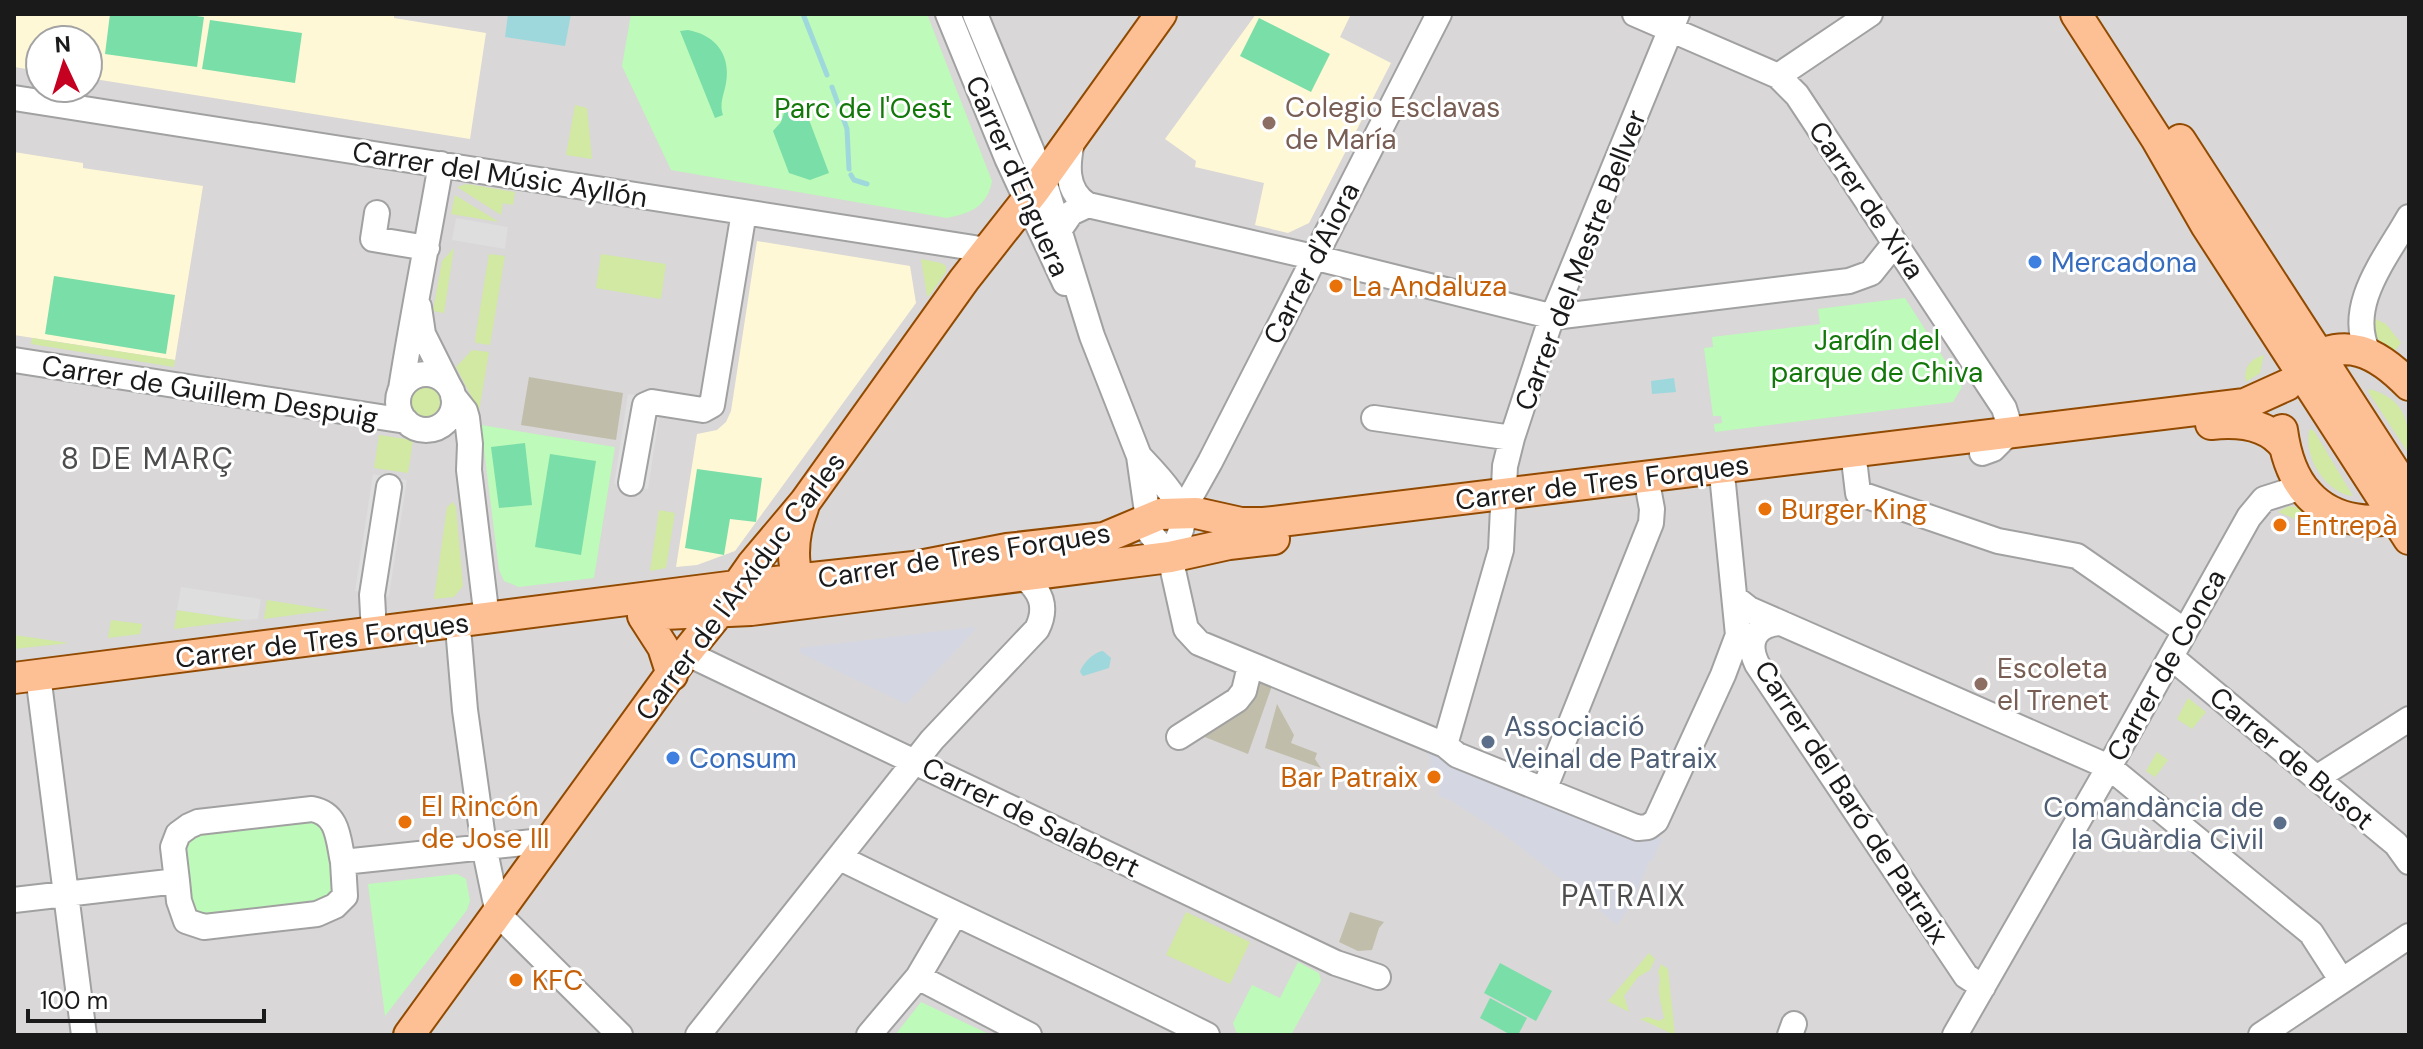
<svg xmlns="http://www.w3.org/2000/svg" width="2423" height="1049" font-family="'DM Sans',sans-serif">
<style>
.residential{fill:#d9d7d7;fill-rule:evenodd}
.education{fill:#fff8d6}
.construction{fill:#c1bdab}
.grass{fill:#d1e9a3}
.park{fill:#befab9}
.pitch{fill:#7adea8}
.parking{fill:#dedede}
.plaza{fill:#d4d6e2}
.water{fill:#9ed8dc}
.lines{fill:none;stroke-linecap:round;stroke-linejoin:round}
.stream{stroke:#9ed8dc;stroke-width:5}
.minor-casing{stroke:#a1a1a1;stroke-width:28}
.major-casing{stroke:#914a00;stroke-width:34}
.minor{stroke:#fff;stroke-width:24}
.major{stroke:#fdbf94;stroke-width:30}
.education-dot{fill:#8d6e63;stroke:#fff;stroke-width:3}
.shop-dot{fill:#3f7fe0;stroke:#fff;stroke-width:3}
.food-dot{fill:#e8710a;stroke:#fff;stroke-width:3}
.service-dot{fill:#5c6f8a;stroke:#fff;stroke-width:3}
.labels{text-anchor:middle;stroke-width:6;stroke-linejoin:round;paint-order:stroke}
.education-label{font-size:28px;fill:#785e54;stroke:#fff;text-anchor:start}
.park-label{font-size:28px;fill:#127809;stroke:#fff}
.street-label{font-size:28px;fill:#1a1a1a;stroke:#fff}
.shop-label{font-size:28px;fill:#366cbe;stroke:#fff;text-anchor:start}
.food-label{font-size:28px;fill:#c56008;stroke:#fff;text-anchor:start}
.service-label{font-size:28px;fill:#4e5e75;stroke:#fff;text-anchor:start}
.neighbourhood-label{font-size:30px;letter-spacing:2px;fill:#4d4d4d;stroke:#fff}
</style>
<rect width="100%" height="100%" fill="#ede6df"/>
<path class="residential" d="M 14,14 L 2409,14 L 2409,1035 L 14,1035 ZM 40,40 L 88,40 L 88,88 L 40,88 Z"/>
<path class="education" d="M 14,14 L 394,14 L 394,18 L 486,33 L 470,139 L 88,78 L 88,40 L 40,40 L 40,71 L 14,67 Z
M 1256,14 L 1351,14 L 1340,37 L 1391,63 L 1309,223 L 1288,233 L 1255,225 L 1264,183 L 1195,167 L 1196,161 L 1165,139 Z
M 14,152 L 83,163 L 83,168 L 203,186 L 175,360 L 14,335 Z
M 757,241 L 910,266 L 916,303 L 735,551 L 697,565 L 676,567 L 697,434 L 717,430 L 726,422 L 731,411 Z"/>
<path class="construction" d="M 529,377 L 623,393 L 616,440 L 521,425 Z
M 1258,675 L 1274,680 L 1248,754 L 1197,734 L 1232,711 L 1246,710 Z
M 1277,704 L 1294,735 L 1291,743 L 1317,753 L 1315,759 L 1321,768 L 1265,748 Z
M 1350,912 L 1384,922 L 1379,928 L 1372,950 L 1358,951 L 1339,942 Z"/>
<path class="grass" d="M 575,105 L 587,108 L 592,159 L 566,155 Z
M 467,184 L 515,192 L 513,205 L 503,203 L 501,215 L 457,187 Z
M 455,195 L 499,222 L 451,214 Z
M 454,248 L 444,313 L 433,311 L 442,261 Z
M 489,254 L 505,256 L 490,345 L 476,343 L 475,340 Z
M 601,254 L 666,264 L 661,299 L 596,288 Z
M 921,259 L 941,263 L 946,266 L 946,272 L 929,296 L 927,296 Z
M 2373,318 L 2386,324 L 2401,343 L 2391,356 C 2377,345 2374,336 2373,318 Z
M 32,338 L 175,360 L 174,367 L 31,344 Z
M 472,350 L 489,352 L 479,411 L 456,367 Z
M 2264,355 L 2260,373 L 2246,382 C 2243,368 2250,359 2264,355 Z
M410 401a18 18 0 1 1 36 0a18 18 0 1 1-36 0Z
M 2369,389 C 2406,399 2409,422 2409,454 L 2369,393 Z
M 2310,429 L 2314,431 L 2353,496 C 2325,493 2302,454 2310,429 Z
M 379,435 L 413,440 L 408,473 L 374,468 Z
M 453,502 L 456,507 L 463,586 L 454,597 L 434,599 L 447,507 Z
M 2289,506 L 2305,509 L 2300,521 L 2278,512 Z
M 659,510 L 675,513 L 666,568 L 650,571 Z
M 267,600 L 330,610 L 264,619 Z
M 177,610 L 245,620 L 174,629 Z
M 111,620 L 142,624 L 140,634 L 108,638 Z
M 14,635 L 69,643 L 14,649 Z
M 2188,698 L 2206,712 L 2192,729 L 2177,719 Z
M 2157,752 L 2168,760 L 2155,777 L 2146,771 Z
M 1186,912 L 1250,942 L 1230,984 L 1166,955 Z
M 1649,953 L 1655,959 L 1650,970 L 1638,977 L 1624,996 L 1629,1012 L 1608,1001 Z
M 1661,964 L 1668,969 L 1675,1035 L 1640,1019 L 1648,1017 L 1659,1021 L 1664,1018 C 1663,1012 1659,997 1659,992 C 1658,983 1662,981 1658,972 Z"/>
<path class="park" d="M 631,14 L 927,14 L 992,181 C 987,207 971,213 947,218 L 671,170 L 622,66 Z
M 1905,298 L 1962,387 L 1953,402 L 1715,432 L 1714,424 L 1722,423 L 1721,416 L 1713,416 L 1704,348 L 1713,347 L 1712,337 L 1820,324 L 1818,309 Z
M 481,425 L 615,447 L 594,578 L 519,587 L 504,581 L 499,570 Z
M 309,817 L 318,821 L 327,836 L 334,882 L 331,894 L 322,903 L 205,918 L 192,913 L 183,841 L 190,833 Z
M 457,874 L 466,879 L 470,901 L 467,910 L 385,1016 L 368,884 Z
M 1298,962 L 1319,973 L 1321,981 L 1291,1035 L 1242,1035 L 1236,1032 L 1233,1023 L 1252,985 L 1280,998 Z
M 921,1002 L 991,1035 L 895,1035 Z"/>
<path class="pitch" d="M 110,14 L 181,14 L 204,17 L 197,67 L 105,54 Z
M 1259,18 L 1330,54 L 1311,92 L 1240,56 Z
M 210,20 L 302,33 L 295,83 L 202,69 Z
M 688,30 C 715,35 731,54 726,83 C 724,95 719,103 723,115 L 715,118 L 680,31 Z
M 802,101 L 829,173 L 810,180 L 789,173 L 773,131 L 781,122 L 786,107 Z
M 54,276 L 175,295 L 166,354 L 45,334 Z
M 525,443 L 532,505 L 499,508 L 491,447 Z
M 550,454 L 596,461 L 581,555 L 535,547 Z
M 697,469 L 762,478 L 756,522 L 730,519 L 724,555 L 685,548 Z
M 1500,963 L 1552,991 L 1536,1021 L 1484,993 Z
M 1490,998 L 1527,1018 L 1518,1035 L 1511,1035 L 1480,1018 Z"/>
<path class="parking" d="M 456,218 L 508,227 L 505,249 L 452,240 Z
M 628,394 L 662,399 L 648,489 L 614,484 Z
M 373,474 L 407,480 L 389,596 L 355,591 Z
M 181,587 L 261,599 L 258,619 L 245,620 L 177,610 Z"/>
<path class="plaza" d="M 974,627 L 975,630 L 906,704 L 800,653 L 800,648 Z
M 1424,746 L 1533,785 L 1662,839 L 1652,861 L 1649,861 L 1634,900 L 1617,925 L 1572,887 L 1503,834 L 1450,800 L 1438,796 L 1443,771 L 1429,767 L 1431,760 Z"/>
<path class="water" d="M 508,14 L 571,14 L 565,46 L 505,37 Z
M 1674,378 L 1676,392 L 1652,394 L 1651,381 Z
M 1103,651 L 1111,658 L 1109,668 L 1083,676 L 1080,672 C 1083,663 1094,652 1103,651 Z"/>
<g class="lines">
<path class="stream" d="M 803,14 L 827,75
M 832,87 L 847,129 L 849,169
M 851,175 L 854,180 L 867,184"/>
<defs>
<path id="minor" d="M 948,14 L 1007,158 L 1065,283
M 975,14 L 1043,178 L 1092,336 L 1139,456 L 1150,533 L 1170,557 L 1186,629 L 1199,643 L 1445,745 L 1457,755 L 1638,828 L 1648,827 L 1656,821 L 1723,675 L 1738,635 L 1723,484
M 1635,14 L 1778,76 L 1797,95 L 2004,408 L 2008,421 L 2006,436 L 1993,449 L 1982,453
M 1778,76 L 1870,14
M 14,98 L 987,250
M 1073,138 C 1067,162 1064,191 1088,205
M 377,213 L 373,239 L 427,248
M 1060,229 L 1071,213 L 1088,205 L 1313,257 L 1554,317 L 1849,281 L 1871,273 L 1895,243
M 419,307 L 423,334 L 449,386
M 2369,354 C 2344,307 2386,258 2409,217
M 14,360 L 406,421
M398 402a28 28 0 1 1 56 0a28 28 0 1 1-56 0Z
M 401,389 C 413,313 428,239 441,164
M 453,396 L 465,411 L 467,418 L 470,444 L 469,470 L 487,619
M 1374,418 L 1512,438
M 1139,456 C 1153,471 1187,504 1182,526 C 1180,536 1174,547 1170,557
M 1855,468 L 1858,493 L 1998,541 L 2077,556 L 2185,631
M 631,483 L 645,405 L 652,402 L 703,410 L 712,405 L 744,212
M 1182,512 L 1210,462 L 1439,14
M 1735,598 L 1749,609 L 2109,767 L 2311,933 L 2342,981
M 1781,623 C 1756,624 1746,641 1757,664 L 1966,976 L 1983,987
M 374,633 L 372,595 L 389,487
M 459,639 L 465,710 L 484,846 L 498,914 L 620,1035
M 686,653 L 1336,963 L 1378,977
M 2171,657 L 2396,844 L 2409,862
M 38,675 L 84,1035
M 1179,737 L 1237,700 L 1244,691 L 1250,666
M 1445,745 L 1501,550 L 1505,466 L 1512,438 L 1548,328 L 1677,14
M 2318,777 L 2409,719
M 1544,790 L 1651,523 L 1652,509 L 1649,493
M 840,858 C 962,918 1086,974 1207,1035
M 177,881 L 179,901 L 186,921 L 204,927 L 317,914 L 335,906 L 345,896 L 343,862
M 14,900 L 177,881 L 173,847 L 178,834 L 189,826 L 198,822 L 312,809 C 339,814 338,839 343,862 L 552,840
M 918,977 L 955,914
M 698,1035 L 932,740 L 1037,629 C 1048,607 1041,590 1022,576
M 869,1035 L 918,977 L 1029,1035
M 1790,1035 L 1794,1024
M 1955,1035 L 2109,767 L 2249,517 L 2264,499 L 2302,487
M 2261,1035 L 2409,936"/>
<path id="major" d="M 2076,14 L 2156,138 L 2206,225 L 2409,539
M 2180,140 L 2409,494
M 2303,364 C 2345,335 2377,352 2409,385
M 2211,424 C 2238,421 2268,423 2285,447
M 2282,430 C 2285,452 2292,477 2308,494 C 2332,521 2378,529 2408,511
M 803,508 C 793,533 787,574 809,595
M 664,614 L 751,610 L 854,597 L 1170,557 L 1229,544 L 1274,539
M 643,616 L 663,647 L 672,675
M 14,678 L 736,586 L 914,567 L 1007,549 L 1104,538 L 1161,514 L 1196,513 L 1241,523 L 1264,523 L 2245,404 L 2287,385
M 409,1035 L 686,653 L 719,612 L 752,565 L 805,502 L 964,280 L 1034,191 L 1161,14"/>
</defs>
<use href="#minor" class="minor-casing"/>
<use href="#major" class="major-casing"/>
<use href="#minor" class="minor"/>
<use href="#major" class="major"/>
</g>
<g class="education-dot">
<circle cx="1269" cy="123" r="8"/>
<circle cx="1981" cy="684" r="8"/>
</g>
<g class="shop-dot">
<circle cx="2035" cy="262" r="8"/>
<circle cx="673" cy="758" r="8"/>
</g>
<g class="food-dot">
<circle cx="1336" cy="286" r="8"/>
<circle cx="1765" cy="509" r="8"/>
<circle cx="2280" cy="525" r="8"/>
<circle cx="1434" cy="777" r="8"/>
<circle cx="405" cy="822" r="8"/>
<circle cx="516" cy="980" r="8"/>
</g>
<g class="service-dot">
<circle cx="1488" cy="742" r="8"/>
<circle cx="2280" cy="823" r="8"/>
</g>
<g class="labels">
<g class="education-label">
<text x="1285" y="117">Colegio Esclavas<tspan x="1285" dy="32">de María</tspan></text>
<text x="1997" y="678">Escoleta<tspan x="1997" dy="32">el Trenet</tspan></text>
</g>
<g class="park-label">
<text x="863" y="118">Parc de l'Oest</text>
<text x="1877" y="350">Jardín del<tspan x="1877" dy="32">parque de Chiva</tspan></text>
</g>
<g class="street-label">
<text transform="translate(500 174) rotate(9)" y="10">Carrer del Músic Ayllón</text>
<text transform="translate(1018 176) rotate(66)" y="10">Carrer d'Enguera</text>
<text transform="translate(1867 200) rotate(56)" y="10">Carrer de Xiva</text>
<text transform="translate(1580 260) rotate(-69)" y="10">Carrer del Mestre Bellver</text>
<text transform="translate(1311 263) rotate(-63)" y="10">Carrer d'Aiora</text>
<text transform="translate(210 391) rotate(9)" y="10">Carrer de Guillem Despuig</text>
<text transform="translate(1602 482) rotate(-7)" y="10">Carrer de Tres Forques</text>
<text transform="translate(964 555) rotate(-9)" y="10">Carrer de Tres Forques</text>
<text transform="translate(740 586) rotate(-53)" y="10">Carrer de l'Arxiduc Carles</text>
<text transform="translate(322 640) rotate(-7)" y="10">Carrer de Tres Forques</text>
<text transform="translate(2166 665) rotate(-61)" y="10">Carrer de Conca</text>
<text transform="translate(2292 758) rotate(40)" y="10">Carrer de Busot</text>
<text transform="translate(1852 802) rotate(57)" y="10">Carrer del Baró de Patraix</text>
<text transform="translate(1031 817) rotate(26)" y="10">Carrer de Salabert</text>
</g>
<g class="shop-label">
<text x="2051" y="272">Mercadona</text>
<text x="689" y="768">Consum</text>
</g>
<g class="food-label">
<text x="1352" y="296">La Andaluza</text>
<text x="1781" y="519">Burger King</text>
<text x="2296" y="535">Entrepà</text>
<text x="1418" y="787" text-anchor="end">Bar Patraix</text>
<text x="421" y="816">El Rincón<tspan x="421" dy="32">de Jose III</tspan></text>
<text x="532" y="990">KFC</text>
</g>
<g class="service-label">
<text x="1504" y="736">Associació<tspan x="1504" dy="32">Veinal de Patraix</tspan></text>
<text x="2264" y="817" text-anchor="end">Comandància de<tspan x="2264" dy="32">la Guàrdia Civil</tspan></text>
</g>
<g class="neighbourhood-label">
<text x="148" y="469">8 DE MARÇ</text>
<text x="1624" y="906">PATRAIX</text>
</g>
</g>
<rect width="2423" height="1049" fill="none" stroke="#1a1a1a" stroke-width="32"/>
<g transform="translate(64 64) rotate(356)"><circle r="38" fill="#ffffff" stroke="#a3a3a3" stroke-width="2"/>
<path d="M0-6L14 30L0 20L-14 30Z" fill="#c50020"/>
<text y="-12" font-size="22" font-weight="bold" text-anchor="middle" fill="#1a1a1a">N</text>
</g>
<path d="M28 1009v12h236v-12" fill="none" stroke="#1a1a1a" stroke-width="4"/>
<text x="40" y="1009" font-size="24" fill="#1a1a1a" stroke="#ffffff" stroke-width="6" paint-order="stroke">100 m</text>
</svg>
